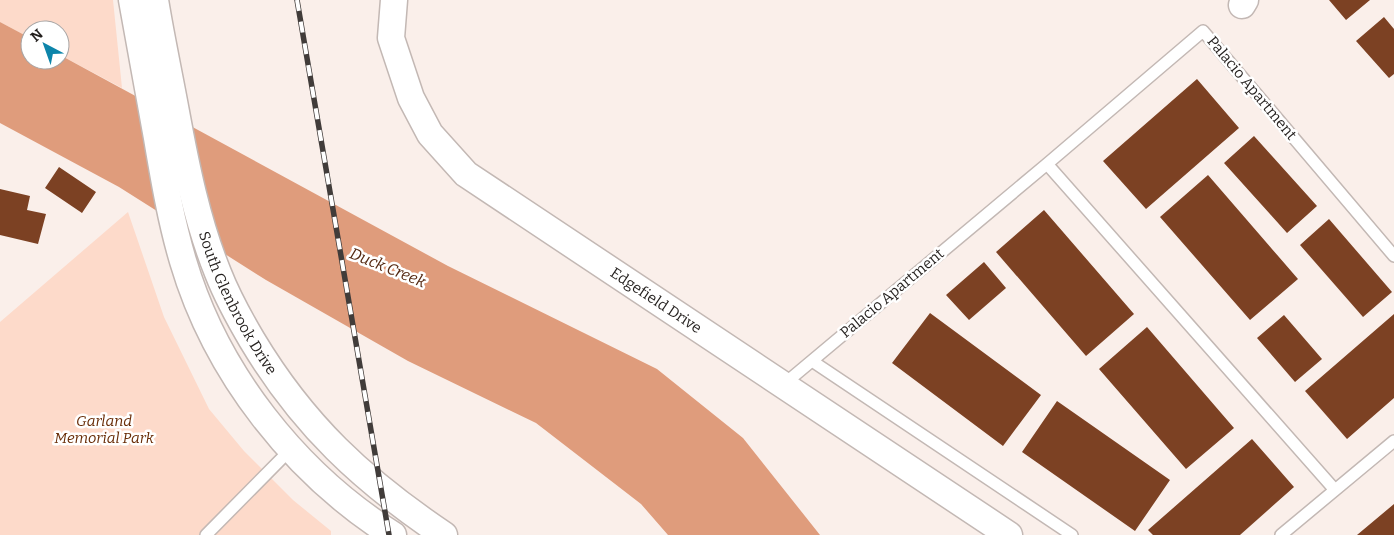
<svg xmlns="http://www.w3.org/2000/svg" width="1394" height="535" font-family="Bitter,serif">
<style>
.green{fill:#fddaca}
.water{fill:#df9c7c}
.building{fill:#7c4123}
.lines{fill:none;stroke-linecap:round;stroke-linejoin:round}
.service-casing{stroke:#c3b8b4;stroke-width:14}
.tertiary-casing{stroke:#c3b8b4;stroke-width:29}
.service{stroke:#fff;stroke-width:11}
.tertiary{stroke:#fff;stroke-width:26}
.rail-casing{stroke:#413c3a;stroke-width:5.5}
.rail{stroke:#fff;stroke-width:4;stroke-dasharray:11;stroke-linecap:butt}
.labels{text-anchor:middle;stroke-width:5;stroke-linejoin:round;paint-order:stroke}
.street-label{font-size:15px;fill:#231f1d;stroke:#fff}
.park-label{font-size:15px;font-style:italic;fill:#692d07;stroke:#fff}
.water-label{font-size:16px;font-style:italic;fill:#542811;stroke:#fff}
</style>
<rect width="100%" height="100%" fill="#faefea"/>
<path class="green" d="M 0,0 L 113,0 L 122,88 L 60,55 L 60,30 L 30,30 L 30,38 L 0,22 Z
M 128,212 L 164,317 L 209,409 L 244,451 L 293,500 L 331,531 L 331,535 L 0,535 L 0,322 Z"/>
<path class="water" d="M 0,22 L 30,38 L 30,60 L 60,60 L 60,55 L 448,266 L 657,369 L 743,438 L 820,535 L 668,535 L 641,504 L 536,423 L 408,361 L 266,280 L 119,187 L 0,123 Z"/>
<path class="building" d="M 1329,0 L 1370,0 L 1346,20 Z
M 1384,17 L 1394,29 L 1394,74 L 1389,78 L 1356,41 Z
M 1197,79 L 1239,128 L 1146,209 L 1103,161 Z
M 1254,136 L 1317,206 L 1287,233 L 1224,163 Z
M 59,167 L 96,192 L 82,213 L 45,188 Z
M 1208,175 L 1298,279 L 1250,320 L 1160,217 Z
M 0,189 L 30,196 L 27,210 L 46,214 L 38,244 L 0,235 Z
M 1044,210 L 1134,314 L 1086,356 L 996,252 Z
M 1329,219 L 1392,292 L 1363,317 L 1300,245 Z
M 984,262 L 1006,288 L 969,320 L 946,295 Z
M 930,313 L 1041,395 L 1003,446 L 892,363 Z
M 1394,314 L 1394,398 L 1347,439 L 1305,391 Z
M 1284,315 L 1322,359 L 1295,382 L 1257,338 Z
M 1147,327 L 1234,428 L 1186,469 L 1099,369 Z
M 1057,401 L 1170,480 L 1135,531 L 1022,452 Z
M 1252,439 L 1294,487 L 1240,535 L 1153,535 L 1148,530 Z
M 1394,504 L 1394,535 L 1357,535 Z"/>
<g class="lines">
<defs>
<path id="service" d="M 1047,164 L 1335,490
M 812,361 L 1072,535
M 783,385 L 1047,164 L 1203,31 L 1394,256
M 206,535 L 291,449
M 1281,535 L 1394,441"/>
<g id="tertiary">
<path d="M 132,0 C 140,46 149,92 157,138 C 164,179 171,221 183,261 C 216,373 295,473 393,535"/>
<path id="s1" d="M 155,0 C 161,37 169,74 176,112 C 186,166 197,221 218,273 C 227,296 239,318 252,340 C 303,425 362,480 444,535"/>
<path id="s2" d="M 394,0 L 391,38 L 411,98 L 430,134 L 466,174 L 1009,535"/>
<path d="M 1242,5 L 1245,0"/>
</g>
</defs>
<use href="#service" class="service-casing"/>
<use href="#tertiary" class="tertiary-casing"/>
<use href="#service" class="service"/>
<use href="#tertiary" class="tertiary"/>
<defs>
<path id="rail" d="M 297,0 L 389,535"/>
</defs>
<use href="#rail" class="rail-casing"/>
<use href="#rail" class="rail"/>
</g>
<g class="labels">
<g class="street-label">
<text transform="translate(1252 88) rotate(50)" y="5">Palacio Apartment</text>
<text transform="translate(892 293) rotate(-40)" y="5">Palacio Apartment</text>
<text dy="5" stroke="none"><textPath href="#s2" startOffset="424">Edgefield Drive</textPath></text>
<text dy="5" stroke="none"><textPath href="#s1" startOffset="316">South Glenbrook Drive</textPath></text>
</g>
<g class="park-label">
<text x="104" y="426">Garland<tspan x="104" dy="17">Memorial Park</tspan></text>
</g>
<g class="water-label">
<text transform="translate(388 267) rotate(22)" y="6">Duck Creek</text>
</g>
</g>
<g transform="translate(45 45) rotate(319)"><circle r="24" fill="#ffffff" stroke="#a7a5a5"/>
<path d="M0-4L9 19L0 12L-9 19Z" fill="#0d85aa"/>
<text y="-8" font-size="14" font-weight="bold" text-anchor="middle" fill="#231f1d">N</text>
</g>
</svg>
